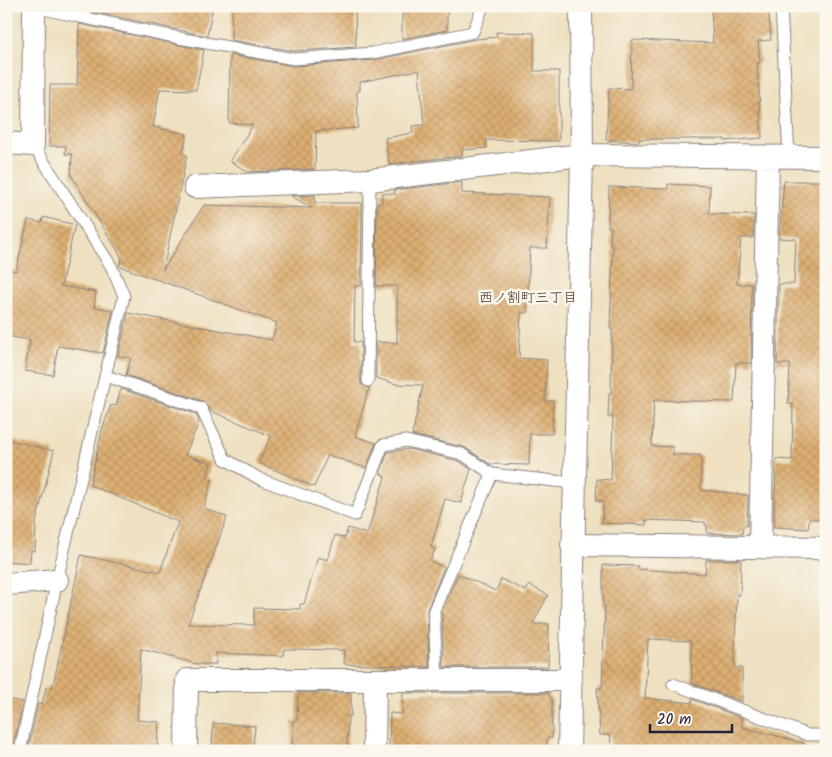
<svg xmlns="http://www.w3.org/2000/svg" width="832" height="757" font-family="Kalam,'Klee One',sans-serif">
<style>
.building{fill:url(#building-cross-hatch)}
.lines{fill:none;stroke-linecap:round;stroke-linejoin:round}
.service-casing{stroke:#88817e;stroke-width:13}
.minor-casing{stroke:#88817e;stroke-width:24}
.service{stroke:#fff;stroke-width:11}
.minor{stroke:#fff;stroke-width:22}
.labels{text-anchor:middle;stroke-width:5;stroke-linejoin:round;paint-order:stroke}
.neighbourhood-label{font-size:14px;font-weight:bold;fill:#63534e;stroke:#fbf7ec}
</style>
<defs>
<pattern id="building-cross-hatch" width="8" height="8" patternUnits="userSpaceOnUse" patternTransform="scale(1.25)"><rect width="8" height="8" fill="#ddaf72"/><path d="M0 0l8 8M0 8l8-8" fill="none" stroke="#bd9664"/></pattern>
</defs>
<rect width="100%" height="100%" fill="#fbf7ec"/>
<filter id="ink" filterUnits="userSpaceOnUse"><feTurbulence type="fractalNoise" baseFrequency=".02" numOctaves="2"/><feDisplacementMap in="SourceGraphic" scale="10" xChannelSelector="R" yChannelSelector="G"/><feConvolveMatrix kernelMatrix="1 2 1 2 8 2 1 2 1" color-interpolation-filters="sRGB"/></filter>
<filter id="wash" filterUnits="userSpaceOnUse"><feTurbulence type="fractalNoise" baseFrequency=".0096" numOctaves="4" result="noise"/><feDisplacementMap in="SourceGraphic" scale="20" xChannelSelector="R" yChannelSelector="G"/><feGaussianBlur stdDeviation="1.12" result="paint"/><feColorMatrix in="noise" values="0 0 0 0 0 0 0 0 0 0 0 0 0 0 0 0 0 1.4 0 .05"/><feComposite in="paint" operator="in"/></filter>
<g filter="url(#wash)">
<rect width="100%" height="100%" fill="#eee0c0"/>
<g id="blocks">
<path class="building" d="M 80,6 L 213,6 L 207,36 L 79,9 Z
M 232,6 L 355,6 L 356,47 L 294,51 L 231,40 Z
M 402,6 L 447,6 L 447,30 L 402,39 Z
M 711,6 L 768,6 L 771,40 L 758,41 L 760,63 L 757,63 L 762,138 L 725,141 L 725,139 L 639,139 L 639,142 L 606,140 L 609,88 L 631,89 L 632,40 L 713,43 Z
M 79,24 L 204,50 L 196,90 L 160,89 L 153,127 L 187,134 L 183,154 L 187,155 L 163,270 L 204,205 L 312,208 L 291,196 L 315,195 L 315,203 L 362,203 L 361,286 L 355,286 L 354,342 L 361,342 L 361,384 L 369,388 L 355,436 L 376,443 L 366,468 L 328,455 L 314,487 L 259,463 L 271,436 L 211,411 L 203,401 L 126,375 L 131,358 L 118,356 L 128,313 L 272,340 L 277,323 L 119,266 L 122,258 L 71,175 L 72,154 L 65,154 L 66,146 L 49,146 L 50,85 L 77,85 Z
M 496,32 L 534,33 L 534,71 L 559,71 L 559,141 L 486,140 L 487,148 L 462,150 L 462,156 L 389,164 L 385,138 L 413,133 L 412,126 L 424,125 L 419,70 L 360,82 L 360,91 L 357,91 L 358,128 L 316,131 L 315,169 L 248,172 L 230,161 L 253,125 L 229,123 L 230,55 L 294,66 L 374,60 L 476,39 L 497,37 Z
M 784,181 L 822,181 L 822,218 L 826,218 L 826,519 L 809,519 L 808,529 L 774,527 L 776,459 L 792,460 L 793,404 L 788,404 L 790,364 L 777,364 L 779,284 L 794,284 L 796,239 L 779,238 Z
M 462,182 L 462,193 L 550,197 L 547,248 L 530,248 L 527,313 L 521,313 L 519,358 L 547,360 L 545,401 L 553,401 L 552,434 L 530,434 L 529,465 L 490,464 L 464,447 L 412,435 L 423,385 L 396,384 L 376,378 L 376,342 L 397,343 L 397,286 L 376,286 L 377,203 L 382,203 L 382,193 L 395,194 L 394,190 Z
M 668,184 L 710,186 L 709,214 L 754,215 L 753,238 L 741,238 L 737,284 L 752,284 L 751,363 L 736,363 L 734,402 L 654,400 L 652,446 L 673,447 L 673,455 L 701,455 L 701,490 L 748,495 L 747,526 L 743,525 L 742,534 L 707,533 L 707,525 L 705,525 L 705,522 L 646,520 L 646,525 L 602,523 L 603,501 L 596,501 L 597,479 L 611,480 L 613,417 L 608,417 L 609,393 L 611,393 L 612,329 L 610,329 L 613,246 L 610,246 L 611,227 L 608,227 L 609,187 L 668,189 Z
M 43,217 L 75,225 L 61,286 L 96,292 L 94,307 L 113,310 L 103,353 L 58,346 L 53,375 L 25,371 L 30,340 L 6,336 L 6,269 L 16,271 L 28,220 L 42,223 Z
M 121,389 L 196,414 L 199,422 L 185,455 L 211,463 L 207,478 L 212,480 L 204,508 L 227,517 L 188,624 L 254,625 L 254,608 L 300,609 L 300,604 L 304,604 L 318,557 L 328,560 L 335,535 L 345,538 L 348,528 L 367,534 L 385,477 L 380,473 L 388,452 L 409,449 L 459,461 L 471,469 L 461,503 L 445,499 L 431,547 L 435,549 L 430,561 L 444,567 L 427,610 L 429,667 L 344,664 L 344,650 L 284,649 L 283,656 L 216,653 L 216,664 L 197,664 L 141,649 L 137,720 L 159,722 L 157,751 L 28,751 L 38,704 L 42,705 L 46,687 L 51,688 L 54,681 L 81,555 L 160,572 L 178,522 L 90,485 L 102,430 L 111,405 L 116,406 Z
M 6,439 L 54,451 L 36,522 L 35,551 L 31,550 L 30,563 L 6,561 Z
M 706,560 L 741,560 L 740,595 L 737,594 L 735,645 L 735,668 L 742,668 L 742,702 L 692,683 L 691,641 L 648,639 L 645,698 L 692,703 L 692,699 L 742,718 L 742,727 L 804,743 L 803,751 L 610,751 L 611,735 L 600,735 L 597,688 L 602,688 L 605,606 L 603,606 L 603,565 L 638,566 L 638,569 L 705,574 Z
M 458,574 L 496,591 L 501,579 L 526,591 L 529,585 L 548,595 L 533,624 L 549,624 L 548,667 L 444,667 L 442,611 Z
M 298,693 L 351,693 L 351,716 L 348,716 L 347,751 L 295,751 L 296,745 L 292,745 L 293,721 L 297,721 Z
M 403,693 L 548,693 L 552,701 L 552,738 L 547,738 L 546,751 L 389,749 L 390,713 L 402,714 Z
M 6,699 L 23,702 L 13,746 L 6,745 Z
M 213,723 L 255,726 L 253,748 L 242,747 L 241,751 L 212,751 Z"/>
</g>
</g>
<g filter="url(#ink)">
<use href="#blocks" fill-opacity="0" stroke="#88817e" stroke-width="1"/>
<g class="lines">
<defs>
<path id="service" d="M 781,6 L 789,157
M 34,7 L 184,39 L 294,59 L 373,53 L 473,32 L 483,6
M 106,376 L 201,408 L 225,459 L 260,479 L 355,515 L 383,445 L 406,441 L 462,454 L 492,474 L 573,483
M 368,381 L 370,180
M 437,680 L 434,610 L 492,474
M 673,684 L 808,735 L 826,735
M 20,751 L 57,580 L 124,296 L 111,266 L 33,145"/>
<path id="minor" d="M 6,143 L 33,145 L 34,6
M 195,187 L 370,180 L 582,155 L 826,157
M 572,545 L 826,548
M 760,547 L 768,157
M 6,584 L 57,580
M 186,751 L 187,680 L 569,680
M 374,751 L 375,680
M 569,751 L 582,155 L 581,6"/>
</defs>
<use href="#service" class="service-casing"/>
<use href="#minor" class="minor-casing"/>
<use href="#service" class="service"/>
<use href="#minor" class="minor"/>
</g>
</g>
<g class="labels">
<g class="neighbourhood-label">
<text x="528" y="302">西ノ割町三丁目</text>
</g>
</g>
<rect width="832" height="757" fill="none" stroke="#fbf7ec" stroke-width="25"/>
<path d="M650 724v8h82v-8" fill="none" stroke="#22223b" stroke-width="2.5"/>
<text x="657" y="724" font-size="15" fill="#22223b" stroke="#fbf7ec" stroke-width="4" paint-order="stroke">20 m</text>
</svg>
